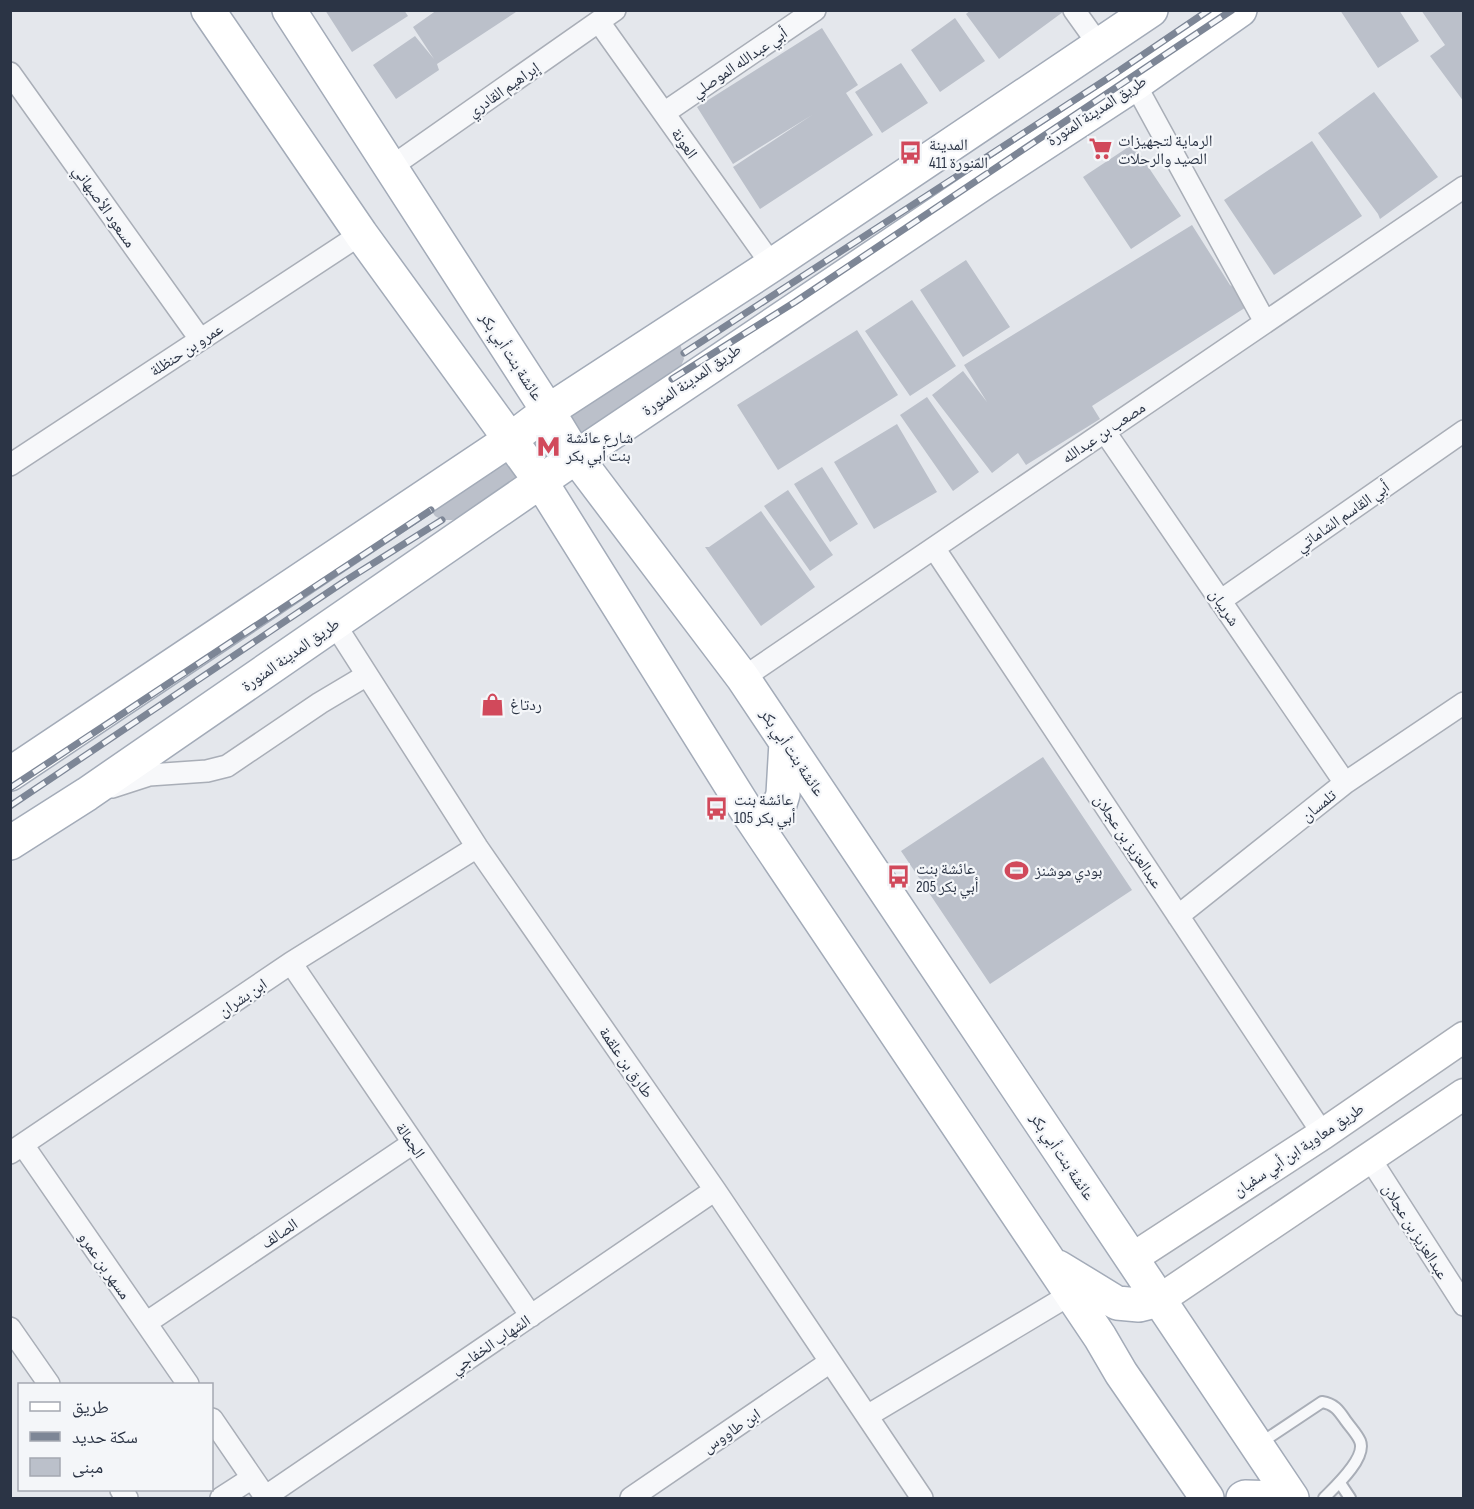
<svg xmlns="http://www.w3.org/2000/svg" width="1474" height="1509" font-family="'Sofia Sans Condensed','Noto Naskh Arabic',sans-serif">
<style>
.building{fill:#bbc0ca}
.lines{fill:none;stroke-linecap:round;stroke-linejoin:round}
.lane-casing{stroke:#a9aeb7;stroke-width:14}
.street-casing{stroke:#a9aeb7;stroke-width:24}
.secondary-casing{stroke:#a9aeb7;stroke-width:33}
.primary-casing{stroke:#a3abb8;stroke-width:36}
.lane{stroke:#f7f8fa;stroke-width:10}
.street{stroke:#f7f8fa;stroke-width:21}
.secondary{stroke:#fff;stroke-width:30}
.primary{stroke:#fff;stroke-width:33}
.rail-casing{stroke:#7d8696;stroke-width:7}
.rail{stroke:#f4f6f9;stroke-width:4.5;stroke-dasharray:14;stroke-linecap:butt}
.labels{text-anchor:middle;stroke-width:4.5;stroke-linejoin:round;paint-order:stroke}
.street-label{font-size:16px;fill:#2b3445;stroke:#f4f6f9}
.poi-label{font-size:16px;fill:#2b3445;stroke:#f4f6f9;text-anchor:start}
</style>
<rect width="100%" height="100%" fill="#e4e7ec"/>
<path class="building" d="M 325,10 L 404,10 L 408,16 L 352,52 Z
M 437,10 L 519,10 L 437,64 L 439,70 L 396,99 L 373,65 L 415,36 L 434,59 L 413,27 Z
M 971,10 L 1062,10 L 1063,12 L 999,59 L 966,14 Z
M 1340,10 L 1399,10 L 1419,41 L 1378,68 Z
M 1421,10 L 1464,10 L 1464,102 L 1430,56 L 1445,45 Z
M 955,18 L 985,61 L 940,92 L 911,50 Z
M 822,28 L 858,85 L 846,93 L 873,135 L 760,209 L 733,167 L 812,115 L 733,164 L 697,107 Z
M 901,63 L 928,103 L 882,133 L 855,92 Z
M 1374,92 L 1438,177 L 1380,219 L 1378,214 L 1318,133 Z
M 1312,141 L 1362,216 L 1274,275 L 1224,200 Z
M 1133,144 L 1181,216 L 1131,249 L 1083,177 Z
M 1192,225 L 1230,285 L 1254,302 L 1092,406 L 1100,419 L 1026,465 L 1018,453 L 992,473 L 932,395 L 963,371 L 987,402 L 964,365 Z
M 966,260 L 1010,327 L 963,357 L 920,290 Z
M 912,300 L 956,366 L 910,396 L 865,331 Z
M 857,330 L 898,395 L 778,470 L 737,405 Z
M 679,339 L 684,359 L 678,373 L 477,516 L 452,520 L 442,520 L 435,516 L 429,507 Z
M 927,397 L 979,472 L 953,491 L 900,415 Z
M 897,424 L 937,492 L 874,529 L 834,462 Z
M 822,467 L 858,524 L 830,542 L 794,484 Z
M 788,490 L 833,555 L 810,571 L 764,506 Z
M 761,511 L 815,587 L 761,626 L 705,547 L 709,547 Z
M 1043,757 L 1132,890 L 990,984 L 901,851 Z"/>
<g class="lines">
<defs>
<path id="lane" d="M 1259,1444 L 1322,1402 C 1335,1404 1339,1411 1346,1421 C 1351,1428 1357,1434 1360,1441 C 1367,1458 1335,1487 1324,1498
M 1340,1483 L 1350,1498"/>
<path id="street" d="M 1074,10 L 1099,45
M 599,22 L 772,265
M 10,73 L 200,339
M 1135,84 L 1265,322
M 664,113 L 815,10
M 391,167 L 615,10
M 1105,432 L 1345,783
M 10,465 L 361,234
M 934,548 L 1323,1134
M 1220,601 L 1464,431
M 334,623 L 477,847 L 715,1190 L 922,1498
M 743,678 L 1464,187
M 112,787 L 149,775 L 207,771 L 227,766 L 320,703 L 367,675
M 1178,916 L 1345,783 L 1464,703
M 291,963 L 531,1316
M 23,1145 L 188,1384
M 10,1153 L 291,963 L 477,847
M 1369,1157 L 1464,1305
M 146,1323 L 413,1143
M 10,1328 L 49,1384
M 867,1416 L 1071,1294
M 212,1419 L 266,1498
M 121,1490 L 127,1498
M 265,1497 L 715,1190
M 221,1498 L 252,1478
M 631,1498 L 830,1362"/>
<path id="secondary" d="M 1131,1259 L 1323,1134 L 1464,1037
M 1159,1300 L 1464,1094"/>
<path id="primary" d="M 208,10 L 361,234 L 541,482 L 750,816 L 1100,1337 L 1121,1373 L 1207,1498
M 289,10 L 548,411 L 576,457 L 743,678 L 1292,1498
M 10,774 L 511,439 L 548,411 L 772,265 L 1151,10
M 750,816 L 766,813 L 780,804 L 783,794 L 786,742
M 10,843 L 87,794 L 576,457 L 985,182 L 1135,84 L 1240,10
M 1058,1267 L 1117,1303 L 1139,1305 L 1159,1300
M 1243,1498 L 1245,1497 L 1279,1498"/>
</defs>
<use href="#lane" class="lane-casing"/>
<use href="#street" class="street-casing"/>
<use href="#secondary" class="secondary-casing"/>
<use href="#primary" class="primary-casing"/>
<use href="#lane" class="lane"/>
<use href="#street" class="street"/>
<use href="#secondary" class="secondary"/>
<use href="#primary" class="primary"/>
<defs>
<path id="rail" d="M 684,353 L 1113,75 L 1209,10
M 672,379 L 795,302 L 1232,10
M 10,788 L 431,510
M 10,806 L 345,581 L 442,520"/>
</defs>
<use href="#rail" class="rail-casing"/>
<use href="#rail" class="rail"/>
</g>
<defs>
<symbol id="supermarket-bare" viewBox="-9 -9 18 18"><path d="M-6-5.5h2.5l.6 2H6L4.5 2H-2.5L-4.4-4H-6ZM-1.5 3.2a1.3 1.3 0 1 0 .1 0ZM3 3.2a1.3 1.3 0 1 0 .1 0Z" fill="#d1495b" stroke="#f4f6f9" stroke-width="2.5" paint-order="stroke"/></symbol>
<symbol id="bus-bare" viewBox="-9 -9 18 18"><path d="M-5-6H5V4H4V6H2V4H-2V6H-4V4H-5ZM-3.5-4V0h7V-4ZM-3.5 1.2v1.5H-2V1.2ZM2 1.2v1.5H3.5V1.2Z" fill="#d1495b" stroke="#f4f6f9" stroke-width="2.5" paint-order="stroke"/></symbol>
<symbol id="metro-bare" viewBox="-9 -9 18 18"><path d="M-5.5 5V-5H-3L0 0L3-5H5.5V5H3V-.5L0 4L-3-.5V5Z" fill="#d1495b" stroke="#f4f6f9" stroke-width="2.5" paint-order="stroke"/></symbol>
<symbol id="shop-bare" viewBox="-9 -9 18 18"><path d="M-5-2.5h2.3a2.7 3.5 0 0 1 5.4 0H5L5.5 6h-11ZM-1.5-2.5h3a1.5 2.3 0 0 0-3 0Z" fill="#d1495b" stroke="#f4f6f9" stroke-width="2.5" paint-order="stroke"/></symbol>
<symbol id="stadium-bare" viewBox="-9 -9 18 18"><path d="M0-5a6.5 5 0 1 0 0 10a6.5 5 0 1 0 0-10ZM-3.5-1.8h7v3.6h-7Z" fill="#d1495b" stroke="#f4f6f9" stroke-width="2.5" paint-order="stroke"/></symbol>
</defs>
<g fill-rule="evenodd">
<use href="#supermarket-bare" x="1084" y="132" width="33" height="33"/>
<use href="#bus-bare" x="894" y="136" width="33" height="33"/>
<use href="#metro-bare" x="532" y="430" width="33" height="33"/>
<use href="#shop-bare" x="476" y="688" width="33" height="33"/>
<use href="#bus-bare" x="700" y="792" width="33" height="33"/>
<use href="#stadium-bare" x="1000" y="854" width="33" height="33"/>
<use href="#bus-bare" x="882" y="860" width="33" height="33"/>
</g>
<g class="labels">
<g class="street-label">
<text transform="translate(739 62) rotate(-34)" y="6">أبي عبدالله الموصلي</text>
<text transform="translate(503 89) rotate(-35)" y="6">إبراهيم القادري</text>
<text transform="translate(1096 110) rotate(-33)" y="6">طريق المدينة المنورة</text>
<text transform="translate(685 143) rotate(55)" y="6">العونة</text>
<text transform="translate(105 206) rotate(55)" y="6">مسعود الأصبهاني</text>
<text transform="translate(186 349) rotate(-33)" y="6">عمرو بن حنظلة</text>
<text transform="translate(512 356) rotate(57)" y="6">عائشة بنت أبي بكر</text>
<text transform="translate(691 379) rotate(-34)" y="6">طريق المدينة المنورة</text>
<text transform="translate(1103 432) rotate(-34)" y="6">مصعب بن عبدالله</text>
<text transform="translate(1342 516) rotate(-35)" y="6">أبي القاسم الشاماتي</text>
<text transform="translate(1225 607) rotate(56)" y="6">شريبان</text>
<text transform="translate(290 654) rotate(-35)" y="6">طريق المدينة المنورة</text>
<text transform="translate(793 752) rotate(56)" y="6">عائشة بنت أبي بكر</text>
<text transform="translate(1318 805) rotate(-39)" y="6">تلمسان</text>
<text transform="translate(1129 841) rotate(56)" y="6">عبدالعزيز بن عجلان</text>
<text transform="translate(242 997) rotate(-34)" y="6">ابن بشران</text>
<text transform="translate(627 1062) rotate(55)" y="6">طارق بن علقمة</text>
<text transform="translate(411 1140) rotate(56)" y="6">الجمالة</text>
<text transform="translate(1298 1149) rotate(-34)" y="6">طريق معاوية ابن أبي سفيان</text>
<text transform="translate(1063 1156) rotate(56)" y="6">عائشة بنت أبي بكر</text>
<text transform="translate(1416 1231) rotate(58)" y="6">عبدالعزيز بن عجلان</text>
<text transform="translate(279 1233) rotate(-34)" y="6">الصالف</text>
<text transform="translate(105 1265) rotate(55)" y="6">مسهر بن عمرو</text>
<text transform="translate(490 1344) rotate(-34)" y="6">الشهاب الخفاجي</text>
<text transform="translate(731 1430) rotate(-34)" y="6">ابن طاووس</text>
</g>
<g class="poi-label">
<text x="1118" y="146">الرماية لتجهيزات<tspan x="1118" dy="18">الصيد والرحلات</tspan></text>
<text x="929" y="150">المدينة<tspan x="929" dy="18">المنورة 411</tspan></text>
<text x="566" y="443">شارع عائشة<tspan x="566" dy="18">بنت أبي بكر</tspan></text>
<text x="510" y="710">ردتاغ</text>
<text x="734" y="805">عائشة بنت<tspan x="734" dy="18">أبي بكر 105</tspan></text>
<text x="916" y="874">عائشة بنت<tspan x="916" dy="18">أبي بكر 205</tspan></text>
<text x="1035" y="876">بودي موشنز</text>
</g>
</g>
<rect width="1474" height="1509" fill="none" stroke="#2b3445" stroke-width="24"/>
<rect x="18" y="1383" width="195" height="108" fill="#f4f6f9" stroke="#a4a8b1" stroke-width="1.5"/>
<rect x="30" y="1402" width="30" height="9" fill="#ffffff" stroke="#a4a8b1" stroke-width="1.5"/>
<text x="72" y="1413" font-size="18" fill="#2b3445">طريق</text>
<rect x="30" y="1432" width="30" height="9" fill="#7d8696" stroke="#a4a8b1" stroke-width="1.5"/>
<text x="72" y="1443" font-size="18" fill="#2b3445">سكة حديد</text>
<rect x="30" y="1458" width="30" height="18" fill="#bbc0ca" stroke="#a4a8b1" stroke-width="1.5"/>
<text x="72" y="1473" font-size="18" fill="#2b3445">مبنى</text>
</svg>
